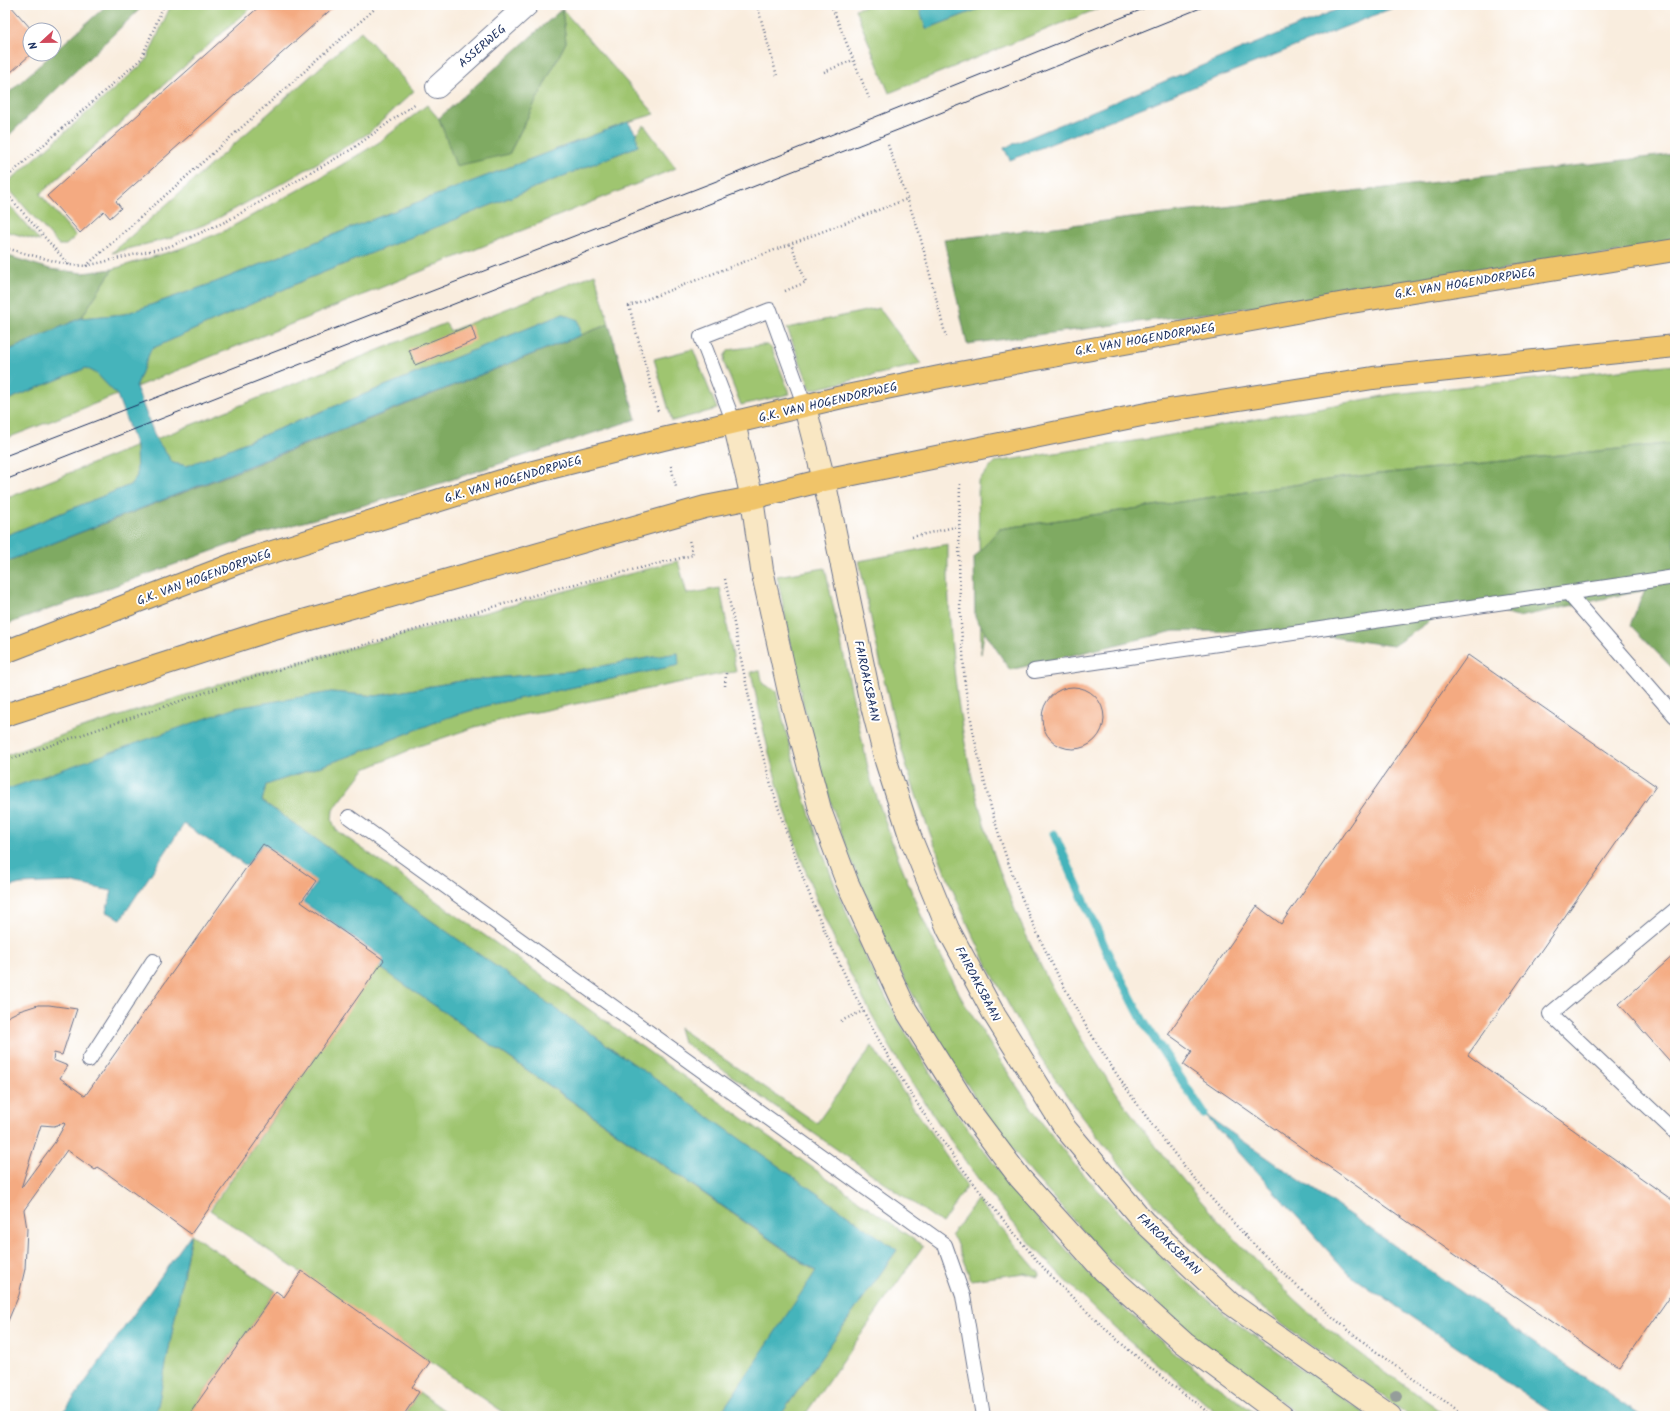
<svg xmlns="http://www.w3.org/2000/svg" width="1680" height="1421" font-family="Kalam,sans-serif">
<style>
.green{fill:#9fc570;stroke:#5d7a67}
.forest{fill:#7faa62;stroke:#4d6c60}
.water{fill:#44b4bb;stroke:#30728c}
.lines{fill:none;stroke-linecap:round;stroke-linejoin:round}
.stream{stroke:#44b4bb;stroke-width:9}
.building{fill:#f4aa81;fill-rule:evenodd}
.service-casing{stroke:#69728b;stroke-width:16}
.minor-casing{stroke:#69728b;stroke-width:24}
.secondary-casing{stroke:#69728b;stroke-width:24}
.primary-casing{stroke:#69728b;stroke-width:24}
.path{stroke:#69728b;stroke-width:2.5;stroke-dasharray:1 3;stroke-linecap:butt}
.service{stroke:#fff;stroke-width:14}
.minor{stroke:#fff;stroke-width:22}
.secondary{stroke:#f9e7c3;stroke-width:22}
.primary{stroke:#f0c469;stroke-width:22}
.tram{stroke:#1b2f5e;stroke-width:1}
.tree{fill:#959d9a}
.labels{text-anchor:middle;stroke-width:4;stroke-linejoin:round;paint-order:stroke}
.street-label{font-size:12px;fill:#1b2f5e;stroke:#fff}
</style>
<rect width="100%" height="100%" fill="#fff"/>
<filter id="ink" filterUnits="userSpaceOnUse"><feTurbulence type="fractalNoise" baseFrequency=".025" numOctaves="2"/><feDisplacementMap in="SourceGraphic" scale="8" xChannelSelector="R" yChannelSelector="G"/><feConvolveMatrix kernelMatrix="1 2 1 2 8 2 1 2 1" color-interpolation-filters="sRGB"/></filter>
<filter id="wash" filterUnits="userSpaceOnUse"><feTurbulence type="fractalNoise" baseFrequency=".012" numOctaves="4" result="noise"/><feDisplacementMap in="SourceGraphic" scale="16" xChannelSelector="R" yChannelSelector="G"/><feGaussianBlur stdDeviation="0.9" result="paint"/><feColorMatrix in="noise" values="0 0 0 0 0 0 0 0 0 0 0 0 0 0 0 0 0 1.4 0 .05"/><feComposite in="paint" operator="in"/></filter>
<g filter="url(#wash)">
<rect width="100%" height="100%" fill="#f9edde"/>
<path class="green" d="M 171,5 L 254,5 L 40,194 L 76,236 L 66,245 L 59,245 L 5,185 L 146,61 Z
M 871,5 L 915,5 L 920,10 L 926,29 L 989,5 L 1107,5 L 889,93 L 855,9 Z
M 562,9 L 655,114 L 628,122 L 363,223 L 216,282 L 125,314 L 81,318 L 113,269 L 179,249 L 224,231 L 318,179 L 378,143 L 427,105 L 439,119 L 446,137 L 509,154 L 566,42 Z
M 361,31 L 414,91 L 369,133 L 288,180 L 211,222 L 170,238 L 112,253 Z
M 644,125 L 676,168 L 136,387 L 151,349 L 307,279 L 638,146 L 636,134 Z
M 5,200 L 40,241 L 5,231 Z
M 595,274 L 609,324 L 581,335 L 578,320 L 563,314 L 187,466 L 173,463 L 156,439 L 446,323 L 450,331 Z
M 879,308 L 921,364 L 811,390 L 787,328 Z
M 762,345 L 768,345 L 772,349 L 790,394 L 741,405 L 724,363 L 725,355 L 729,350 Z
M 693,349 L 717,409 L 672,421 L 654,359 Z
M 1675,364 L 1675,443 L 1340,478 L 999,529 L 981,654 L 978,481 L 995,462 L 1154,438 L 1394,394 Z
M 86,368 L 96,373 L 117,395 L 5,439 L 5,401 Z
M 136,446 L 137,476 L 130,485 L 5,536 L 5,499 Z
M 948,544 C 947,633 957,723 980,809 C 1025,973 1124,1121 1239,1243 C 1270,1275 1300,1306 1334,1333 C 1370,1362 1408,1387 1445,1414 L 1443,1416 C 1434,1416 1419,1419 1411,1415 C 1402,1412 1392,1403 1384,1397 C 1357,1378 1331,1359 1304,1340 C 1195,1259 1091,1143 1021,1026 C 976,950 941,868 912,783 C 888,711 875,635 859,561 Z
M 678,561 L 687,594 L 720,588 L 736,672 L 726,673 L 517,716 L 475,727 L 419,746 L 365,769 L 333,810 L 332,820 L 336,830 L 923,1246 L 804,1416 L 780,1416 L 897,1250 L 262,801 L 266,785 L 350,756 L 446,718 L 493,704 L 678,665 L 678,653 L 572,671 L 461,681 L 376,696 L 331,692 L 5,790 L 5,756 L 76,730 L 239,678 Z
M 825,568 L 870,777 L 892,842 L 921,915 L 963,1001 L 1012,1079 L 1042,1123 L 1078,1169 L 1179,1275 L 1232,1320 L 1368,1416 L 1300,1416 L 1204,1345 L 1110,1261 L 1033,1175 L 987,1116 L 930,1026 L 892,956 L 850,858 L 831,803 L 803,704 L 777,576 Z
M 760,671 L 763,684 L 776,691 C 795,771 817,846 850,921 C 857,936 863,952 870,967 C 940,1105 1036,1231 1153,1334 C 1186,1363 1223,1390 1259,1416 C 1250,1416 1229,1418 1222,1415 C 1211,1410 1201,1399 1192,1392 C 1164,1370 1138,1349 1112,1325 C 1078,1293 1044,1260 1014,1224 C 992,1199 973,1172 954,1145 C 879,1040 818,924 782,800 C 769,758 760,715 751,672 Z
M 378,966 L 816,1272 L 719,1416 L 509,1416 L 210,1210 Z
M 679,1028 L 817,1123 L 872,1046 L 967,1186 L 942,1223 L 683,1042 Z
M 977,1200 L 1040,1274 L 1038,1277 L 1024,1273 L 971,1280 L 955,1240 L 951,1235 Z
M 191,1234 L 276,1291 L 188,1416 L 156,1416 Z
M 419,1392 L 452,1416 L 407,1416 L 408,1409 Z"/>
<path class="forest" d="M 107,5 L 144,5 L 5,139 L 5,96 L 52,54 L 54,54 L 54,52 Z
M 562,9 L 566,42 L 509,154 L 456,166 L 439,118 Z
M 1675,154 L 1675,244 L 1277,304 L 967,344 L 944,240 Z
M 5,255 L 50,269 L 83,273 L 113,269 L 81,318 L 5,352 Z
M 609,324 L 636,419 L 426,488 L 260,534 L 5,625 L 5,562 L 239,471 Z
M 1675,443 L 1675,671 L 1630,625 L 1645,590 L 1518,617 L 1458,602 L 1393,646 L 1297,632 L 1174,631 L 1010,670 L 975,617 L 974,558 L 999,529 L 1340,478 Z"/>
<path class="water" d="M 933,5 L 989,5 L 926,29 L 920,10 Z
M 1348,5 L 1400,5 L 1010,160 L 1004,148 Z
M 628,122 L 636,134 L 638,146 L 307,279 L 151,349 L 136,387 L 156,439 L 173,463 L 187,466 L 563,314 L 578,320 L 581,335 L 5,562 L 5,536 L 130,485 L 137,476 L 136,446 L 117,395 L 96,373 L 86,368 L 5,401 L 5,352 L 81,318 L 125,314 L 216,282 L 363,223 Z
M 678,653 L 679,665 L 493,704 L 446,718 L 350,756 L 266,785 L 262,801 L 897,1250 L 780,1416 L 719,1416 L 816,1271 L 378,966 L 384,958 L 303,902 L 316,884 L 261,846 L 247,866 L 184,824 L 121,919 L 106,912 L 112,891 L 69,882 L 20,884 L 5,888 L 5,790 L 235,708 L 331,692 L 376,696 L 461,681 L 572,671 Z
M 1204,1114 L 1641,1416 L 1558,1416 L 1349,1274 Z
M 191,1234 L 156,1416 L 61,1416 Z"/>
<g class="lines">
<path class="stream" d="M 1054,834 L 1107,952 L 1143,1021 L 1204,1114"/>
</g>
<g id="blocks">
<path class="building" d="M 5,5 L 10,5 L 32,30 L 30,30 L 30,54 L 31,54 L 10,73 L 5,67 Z
M 261,5 L 336,5 L 116,201 L 121,208 L 110,218 L 104,211 L 80,233 L 47,196 Z
M 471,325 L 476,340 L 415,365 L 409,350 Z
M 1468,655 L 1656,786 L 1468,1055 L 1675,1202 L 1675,1289 L 1619,1369 L 1183,1065 L 1192,1051 L 1168,1034 L 1257,906 L 1281,924 Z
M1042 718a31 31 0 1 1 62 0a31 31 0 1 1-62 0Z
M 263,844 L 316,881 L 301,902 L 384,960 L 191,1234 L 105,1172 L 97,1167 L 95,1170 L 67,1150 L 24,1210 L 27,1229 L 25,1269 L 19,1295 L 5,1328 L 5,1018 L 19,1011 L 38,1005 L 49,1005 L 77,1009 L 62,1055 L 54,1053 L 53,1060 L 68,1066 L 60,1078 L 85,1096 ZM 64,1123 L 65,1124 L 55,1142 L 21,1188 L 41,1125 L 54,1126 Z
M 1675,954 L 1675,1067 L 1619,1004 Z
M 302,1271 L 430,1362 L 412,1387 L 419,1392 L 403,1416 L 188,1416 L 276,1291 L 284,1297 Z"/>
</g>
</g>
<g filter="url(#ink)">
<use href="#blocks" fill-opacity="0" stroke="#69728b" stroke-width="1"/>
<g class="lines">
<defs>
<path id="service" d="M 734,423 L 701,337 L 770,310 L 805,407
M 1568,593 L 1675,716
M 1034,671 L 1675,577
M 349,817 L 945,1245 L 963,1296 L 983,1416
M 1675,910 L 1550,1014 L 1675,1132
M 89,1060 L 153,961"/>
<path id="minor" d="M 437,87 L 527,5"/>
<path id="secondary" d="M 805,407 L 824,480 L 869,694 L 886,761 L 911,839 L 948,929 L 995,1016 L 1065,1128 L 1144,1222 L 1230,1303 L 1390,1416
M 734,423 L 752,498 L 762,570 L 789,692 L 821,813 L 847,882 L 906,1010 L 969,1110 L 1020,1178 L 1103,1270 L 1184,1343 L 1282,1416"/>
<path id="primary" d="M 5,652 L 237,563 L 514,477 L 663,439 L 842,397 L 954,374 L 1345,303 L 1675,250
M 5,715 L 264,632 L 705,507 L 752,498 L 824,480 L 1156,412 L 1373,378 L 1675,346"/>
</defs>
<use href="#service" class="service-casing"/>
<use href="#minor" class="minor-casing"/>
<use href="#secondary" class="secondary-casing"/>
<use href="#primary" class="primary-casing"/>
<path class="path" d="M 386,5 L 387,7
M 757,5 L 777,76
M 831,5 L 869,98
M 824,72 L 853,60
M 888,145 L 919,232 L 946,337
M 5,179 L 141,59 L 164,5
M 5,192 L 69,265
M 5,248 L 69,265 L 86,266 L 171,246 L 227,221 L 352,149 L 416,103
M 86,266 L 379,5
M 785,291 L 806,282 L 791,244
M 658,411 L 629,306 L 907,199
M 671,466 L 676,487
M 960,484 C 959,540 958,596 963,652 C 964,667 964,682 967,697 C 978,762 994,829 1019,891 C 1066,1007 1137,1114 1219,1207 C 1246,1237 1275,1267 1306,1294 C 1356,1339 1411,1378 1466,1416
M 912,537 L 959,526
M 725,579 C 740,651 752,724 774,794 C 823,952 898,1095 1005,1222 C 1024,1245 1043,1269 1065,1290 C 1086,1311 1108,1332 1130,1351 C 1157,1374 1185,1395 1213,1416
M 725,686 L 726,673
M 5,761 L 227,685 L 555,589 L 693,555 L 689,540
M 841,1021 L 863,1011"/>
<use href="#service" class="service"/>
<use href="#minor" class="minor"/>
<use href="#secondary" class="secondary"/>
<use href="#primary" class="primary"/>
<path class="tram" d="M 5,456 L 714,182 L 1153,5
M 5,480 L 908,126 L 1208,5"/>
</g>
<circle class="tree" cx="1396" cy="1396" r="6"/>
</g>
<g class="labels">
<g class="street-label">
<text transform="translate(482 46) rotate(-41)" y="4">ASSERWEG</text>
<text transform="translate(1465 283) rotate(-9)" y="4">G.K. VAN HOGENDORPWEG</text>
<text transform="translate(1145 339) rotate(-10)" y="4">G.K. VAN HOGENDORPWEG</text>
<text transform="translate(828 402) rotate(-13)" y="4">G.K. VAN HOGENDORPWEG</text>
<text transform="translate(513 479) rotate(-16)" y="4">G.K. VAN HOGENDORPWEG</text>
<text transform="translate(204 577) rotate(-20)" y="4">G.K. VAN HOGENDORPWEG</text>
<text transform="translate(867 681) rotate(78)" y="4">FAIROAKSBAAN</text>
<text transform="translate(978 984) rotate(62)" y="4">FAIROAKSBAAN</text>
<text transform="translate(1169 1244) rotate(44)" y="4">FAIROAKSBAAN</text>
</g>
</g>
<rect width="1680" height="1421" fill="none" stroke="#fff" stroke-width="20"/>
<g transform="translate(42 42) rotate(248)"><circle r="19" fill="#ffffff" stroke="#a4acbf"/>
<path d="M0-3L7 15L0 10L-7 15Z" fill="#d1495b"/>
<text y="-6" font-size="11" font-weight="bold" text-anchor="middle" fill="#1b2f5e">N</text>
</g>
</svg>
